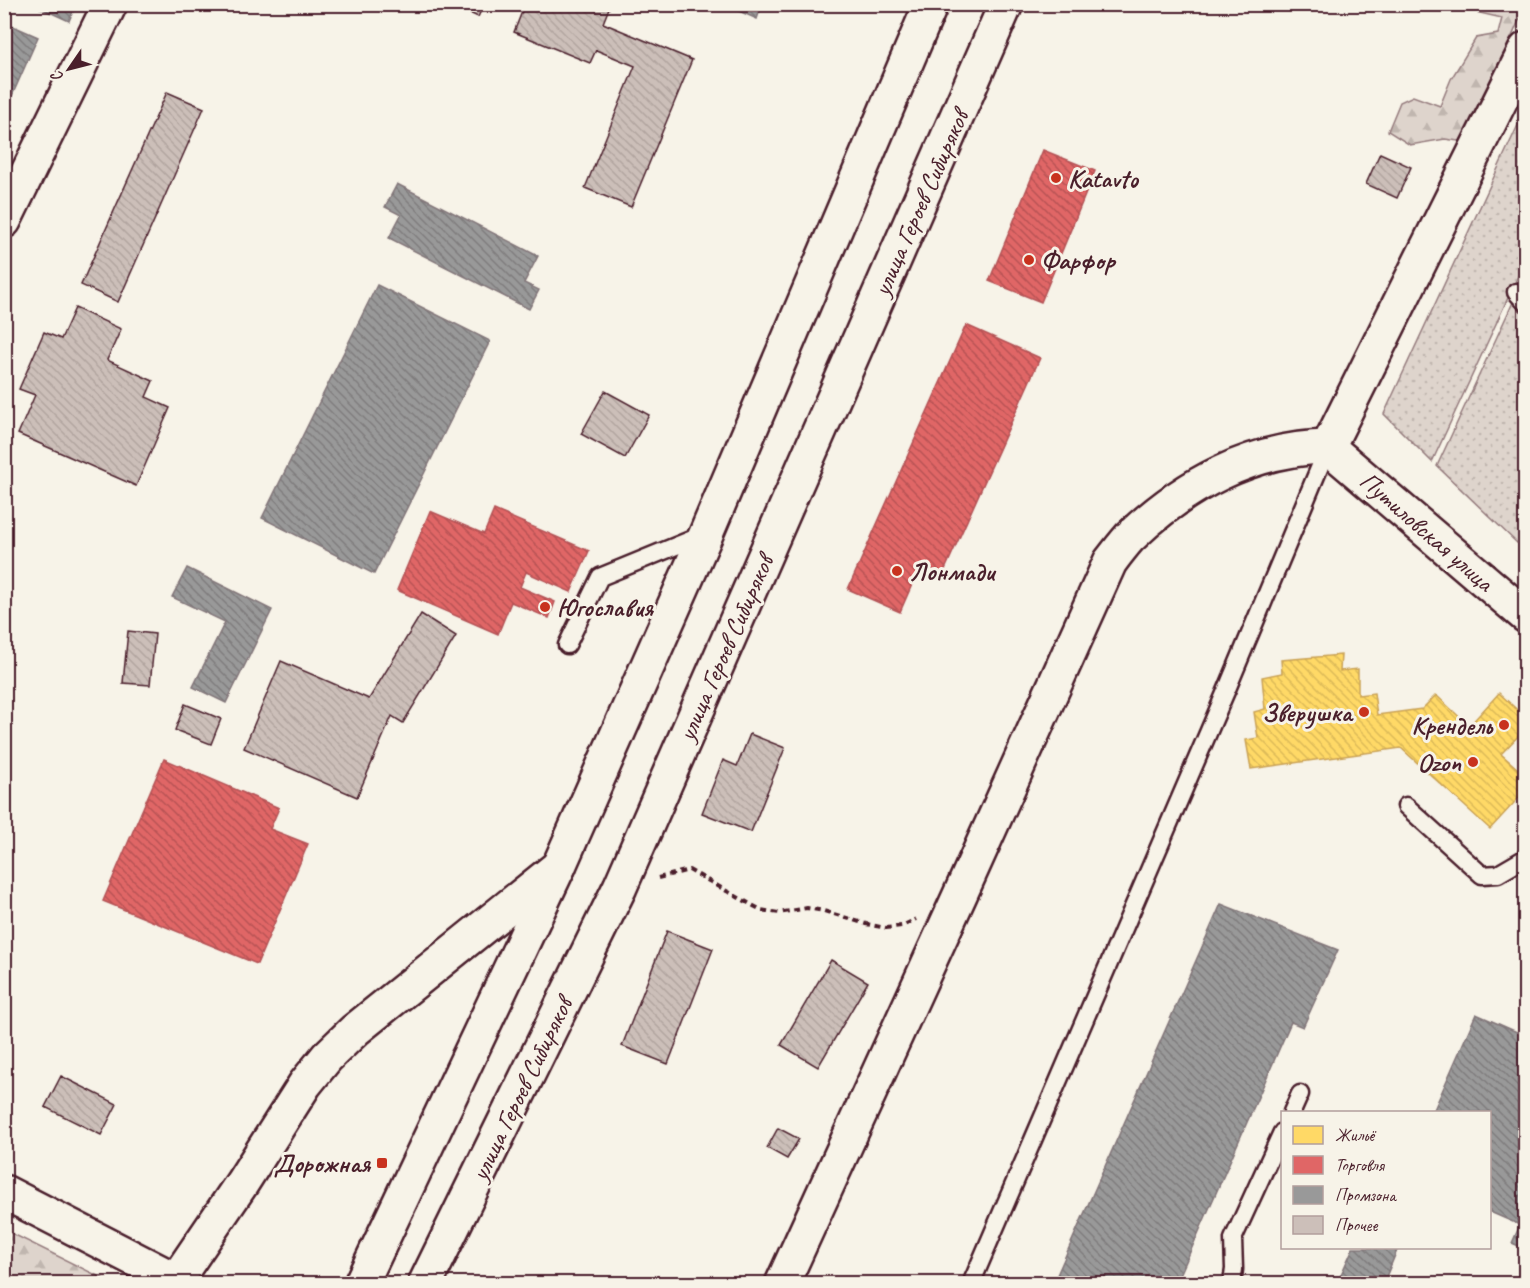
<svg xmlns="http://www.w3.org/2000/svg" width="1530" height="1288" font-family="Caveat,sans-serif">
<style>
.green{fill:url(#green-dots);stroke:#947a7c;stroke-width:1.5}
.forest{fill:url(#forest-firs);stroke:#947a7c;stroke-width:1.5}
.homes{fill:url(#homes-back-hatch);stroke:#c9a154;stroke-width:1.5}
.shops{fill:url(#shops-back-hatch);stroke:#b35154;stroke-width:1.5}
.industry{fill:url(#industry-back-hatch);stroke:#817478;stroke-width:1.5}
.building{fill:url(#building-back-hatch);stroke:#4a1f2b;stroke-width:1.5}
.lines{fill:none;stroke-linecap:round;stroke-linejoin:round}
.lane-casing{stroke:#4a1f2b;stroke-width:21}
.street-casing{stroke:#4a1f2b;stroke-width:38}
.secondary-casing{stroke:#4a1f2b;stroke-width:38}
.highway-casing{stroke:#4a1f2b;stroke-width:38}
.path{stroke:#4a1f2b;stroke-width:4;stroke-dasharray:6 4.5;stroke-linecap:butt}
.lane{stroke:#f7f3e8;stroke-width:16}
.street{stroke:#f7f3e8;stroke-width:33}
.secondary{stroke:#f7f3e8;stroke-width:33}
.highway{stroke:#f7f3e8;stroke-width:33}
.poi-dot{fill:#c8321e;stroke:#f7f3e8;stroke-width:2}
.labels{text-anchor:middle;stroke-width:6;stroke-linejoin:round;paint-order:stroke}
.poi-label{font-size:26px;font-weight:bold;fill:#4a1f2b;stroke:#f7f3e8;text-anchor:start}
.street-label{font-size:26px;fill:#4a1f2b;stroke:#f7f3e8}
</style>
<defs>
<pattern id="green-dots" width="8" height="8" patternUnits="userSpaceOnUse" patternTransform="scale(1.5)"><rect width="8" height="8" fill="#ded4cc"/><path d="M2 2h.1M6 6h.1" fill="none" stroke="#c0b6af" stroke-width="1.8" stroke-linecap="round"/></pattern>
<pattern id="forest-firs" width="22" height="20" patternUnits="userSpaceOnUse" patternTransform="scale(1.5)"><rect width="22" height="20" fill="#ded4cc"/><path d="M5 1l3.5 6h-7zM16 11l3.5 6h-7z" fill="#c0b6af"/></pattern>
<pattern id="homes-back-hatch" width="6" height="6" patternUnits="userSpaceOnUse" patternTransform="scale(1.5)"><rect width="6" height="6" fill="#ffd966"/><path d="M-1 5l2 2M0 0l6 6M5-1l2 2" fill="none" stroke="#dcba59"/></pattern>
<pattern id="shops-back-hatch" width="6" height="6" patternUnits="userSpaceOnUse" patternTransform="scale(1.5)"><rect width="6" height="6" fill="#e06666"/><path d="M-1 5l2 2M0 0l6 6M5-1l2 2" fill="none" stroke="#b85354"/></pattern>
<pattern id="industry-back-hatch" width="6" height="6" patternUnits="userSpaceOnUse" patternTransform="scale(1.5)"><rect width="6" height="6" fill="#999"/><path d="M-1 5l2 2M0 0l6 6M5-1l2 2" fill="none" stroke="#7f7c7d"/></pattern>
<pattern id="building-back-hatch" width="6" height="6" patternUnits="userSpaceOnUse" patternTransform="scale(1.5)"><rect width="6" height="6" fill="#ccbfb9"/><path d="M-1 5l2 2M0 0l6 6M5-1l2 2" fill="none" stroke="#b1a49f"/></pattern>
</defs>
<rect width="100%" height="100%" fill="#f7f3e8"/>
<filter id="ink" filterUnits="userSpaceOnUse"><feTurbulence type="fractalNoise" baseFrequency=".0167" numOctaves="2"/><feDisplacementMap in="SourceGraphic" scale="12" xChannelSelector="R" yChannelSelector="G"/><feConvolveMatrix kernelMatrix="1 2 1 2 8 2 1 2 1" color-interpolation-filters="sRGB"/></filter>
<g filter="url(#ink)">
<path class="green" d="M 1525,110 L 1525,261 L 1432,462 L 1384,414 Z
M 1514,300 L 1526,313 L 1526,534 L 1517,543 L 1437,466 Z"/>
<path class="forest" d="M 1474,5 L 1525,5 L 1525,7 L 1465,142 L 1445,139 L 1410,145 L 1388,131 L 1400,102 L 1413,96 L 1440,106 L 1451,79 L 1476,38 L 1498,34 L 1502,18 L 1476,12 Z
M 4,1230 L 5,1230 L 112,1283 L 5,1283 Z"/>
<path class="homes" d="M 1341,655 L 1340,671 L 1358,669 L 1358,695 L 1374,693 L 1377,715 L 1422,709 L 1436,695 L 1469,726 L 1499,693 L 1526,718 L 1526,728 L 1501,754 L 1526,776 L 1526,790 L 1490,829 L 1401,748 L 1251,769 L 1246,740 L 1258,738 L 1254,712 L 1265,709 L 1262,677 L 1282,673 L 1281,660 Z"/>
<path class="shops" d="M 1043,150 L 1095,171 L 1041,302 L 989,281 Z
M 966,325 L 1040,358 L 943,574 L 921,564 L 900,612 L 848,589 Z
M 494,510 L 589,551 L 571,592 L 526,572 L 520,587 L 555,602 L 549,618 L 511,602 L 498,634 L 397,590 L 430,511 L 484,534 Z
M 164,759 L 279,808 L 270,829 L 308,844 L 257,964 L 103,901 Z"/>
<path class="industry" d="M 32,4 L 76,4 L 69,21 Z
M 723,4 L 762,4 L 757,19 Z
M 4,22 L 38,37 L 4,114 Z
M 397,184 L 538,256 L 524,283 L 539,290 L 529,309 L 389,238 L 401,215 L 385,207 Z
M 377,285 L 490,341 L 374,574 L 262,518 Z
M 187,568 L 272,610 L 226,703 L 193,687 L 225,622 L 172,597 Z
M 1221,904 L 1338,950 L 1303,1027 L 1291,1022 L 1176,1284 L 1053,1284 Z
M 1476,1014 L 1526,1036 L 1526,1249 L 1512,1243 L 1520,1225 L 1490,1212 L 1490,1112 L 1433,1112 Z
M 1353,1248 L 1398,1248 L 1383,1284 L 1349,1284 L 1339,1279 Z"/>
<path class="building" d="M 450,4 L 484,4 L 478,17 Z
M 525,4 L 600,4 L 609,8 L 603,23 L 692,60 L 631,207 L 585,188 L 635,66 L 596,50 L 590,63 L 514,32 Z
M 167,92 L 204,108 L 118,302 L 81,285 Z
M 1380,153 L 1411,167 L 1397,198 L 1366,184 Z
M 75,308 L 121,329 L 107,360 L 153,381 L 146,397 L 170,408 L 136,486 L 18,434 L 35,395 L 19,389 L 44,332 L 61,339 Z
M 605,391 L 649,415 L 625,458 L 581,434 Z
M 421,614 L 456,636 L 403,723 L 392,716 L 357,797 L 244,748 L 281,661 L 369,699 Z
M 128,631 L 155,634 L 150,685 L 123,683 Z
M 185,704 L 221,719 L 211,744 L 175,730 Z
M 750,734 L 785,748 L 751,832 L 702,813 L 723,760 L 737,766 Z
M 667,931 L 713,949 L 668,1064 L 622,1046 Z
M 831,960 L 868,982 L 818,1067 L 781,1045 Z
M 61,1076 L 117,1104 L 101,1135 L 45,1107 Z
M 778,1128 L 799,1139 L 787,1159 L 767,1148 Z"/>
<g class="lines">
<defs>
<path id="lane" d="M 1516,292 L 1526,303
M 567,645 L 600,577 L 705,534
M 1406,806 L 1482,875 L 1498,874 L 1522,860 L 1526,863
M 1292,1112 L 1300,1094
M 971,1284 L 1227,689 L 1328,447
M 1232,1284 L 1234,1269 L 1233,1239 L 1282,1132"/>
<path id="street" d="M 4,221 L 110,4"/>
<path id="secondary" d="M 1328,447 L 1526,49
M 1328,447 L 1526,616
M 4,1192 L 183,1284
M 176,1280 L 242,1183 L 305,1084 L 327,1057 L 355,1030 L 559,866
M 782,1284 L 959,897 L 1110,562 C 1116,554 1123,545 1130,537 C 1184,485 1252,448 1328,447"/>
<path id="highway" d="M 361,1284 L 559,866 L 706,534 L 931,4
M 425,1284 L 620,887 L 1006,4"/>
</defs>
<use href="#lane" class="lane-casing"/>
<use href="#street" class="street-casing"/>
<use href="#secondary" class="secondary-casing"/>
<use href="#highway" class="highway-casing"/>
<path class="path" d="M 658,878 L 689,870 L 761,910 L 779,913 L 807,908 L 824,911 L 866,924 L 886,928 L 902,926 L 916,919"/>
<use href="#lane" class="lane"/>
<use href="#street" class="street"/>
<use href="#secondary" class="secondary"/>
<use href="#highway" class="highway"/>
</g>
</g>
<g class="poi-dot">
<circle cx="1056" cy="178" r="6"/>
<circle cx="1029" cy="260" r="6"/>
<circle cx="897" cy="571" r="6"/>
<circle cx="545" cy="607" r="6"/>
<circle cx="1364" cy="712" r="6"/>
<circle cx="1504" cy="725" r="6"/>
<circle cx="1473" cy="762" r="6"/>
<rect x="376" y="1157" width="12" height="12" rx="3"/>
</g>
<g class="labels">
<g class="poi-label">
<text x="1068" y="187">Katavto</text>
<text x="1041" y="269">Фарфор</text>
<text x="909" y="580">Лонмади</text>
<text x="557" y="616">Югославия</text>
<text x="1352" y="721" text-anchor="end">Зверушка</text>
<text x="1492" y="734" text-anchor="end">Крендель</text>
<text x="1461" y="771" text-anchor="end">Ozon</text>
<text x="370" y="1172" text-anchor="end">Дорожная</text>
</g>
<g class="street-label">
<text transform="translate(920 203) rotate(-66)" y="9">улица Героев Сибиряков</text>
<text transform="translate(1427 531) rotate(41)" y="9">Путиловская улица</text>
<text transform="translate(725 648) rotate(-66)" y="9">улица Героев Сибиряков</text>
<text transform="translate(521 1089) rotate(-64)" y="9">улица Героев Сибиряков</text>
</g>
</g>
<rect width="1530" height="1288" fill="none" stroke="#f7f3e8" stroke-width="24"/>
<rect x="12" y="12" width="1506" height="1264" fill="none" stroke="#4a1f2b" stroke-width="2" filter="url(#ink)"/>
<rect x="1281" y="1111" width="210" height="138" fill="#f7f3e8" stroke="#b29e9c" stroke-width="1.5"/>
<rect x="1293" y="1126" width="30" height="18" fill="#ffd966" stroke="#b29e9c" stroke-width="1.5"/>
<text x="1335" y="1141" font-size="18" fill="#4a1f2b">Жильё</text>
<rect x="1293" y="1156" width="30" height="18" fill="#e06666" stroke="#b29e9c" stroke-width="1.5"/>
<text x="1335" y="1171" font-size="18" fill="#4a1f2b">Торговля</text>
<rect x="1293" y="1186" width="30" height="18" fill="#999999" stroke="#b29e9c" stroke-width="1.5"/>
<text x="1335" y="1201" font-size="18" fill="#4a1f2b">Промзона</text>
<rect x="1293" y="1216" width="30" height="18" fill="#ccbfb9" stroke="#b29e9c" stroke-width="1.5"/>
<text x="1335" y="1231" font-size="18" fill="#4a1f2b">Прочее</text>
<g transform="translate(69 69) rotate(235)" stroke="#f7f3e8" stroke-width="4.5" paint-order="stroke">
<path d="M0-4.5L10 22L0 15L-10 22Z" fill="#4a1f2b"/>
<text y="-9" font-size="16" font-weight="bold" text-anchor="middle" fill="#4a1f2b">С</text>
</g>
</svg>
